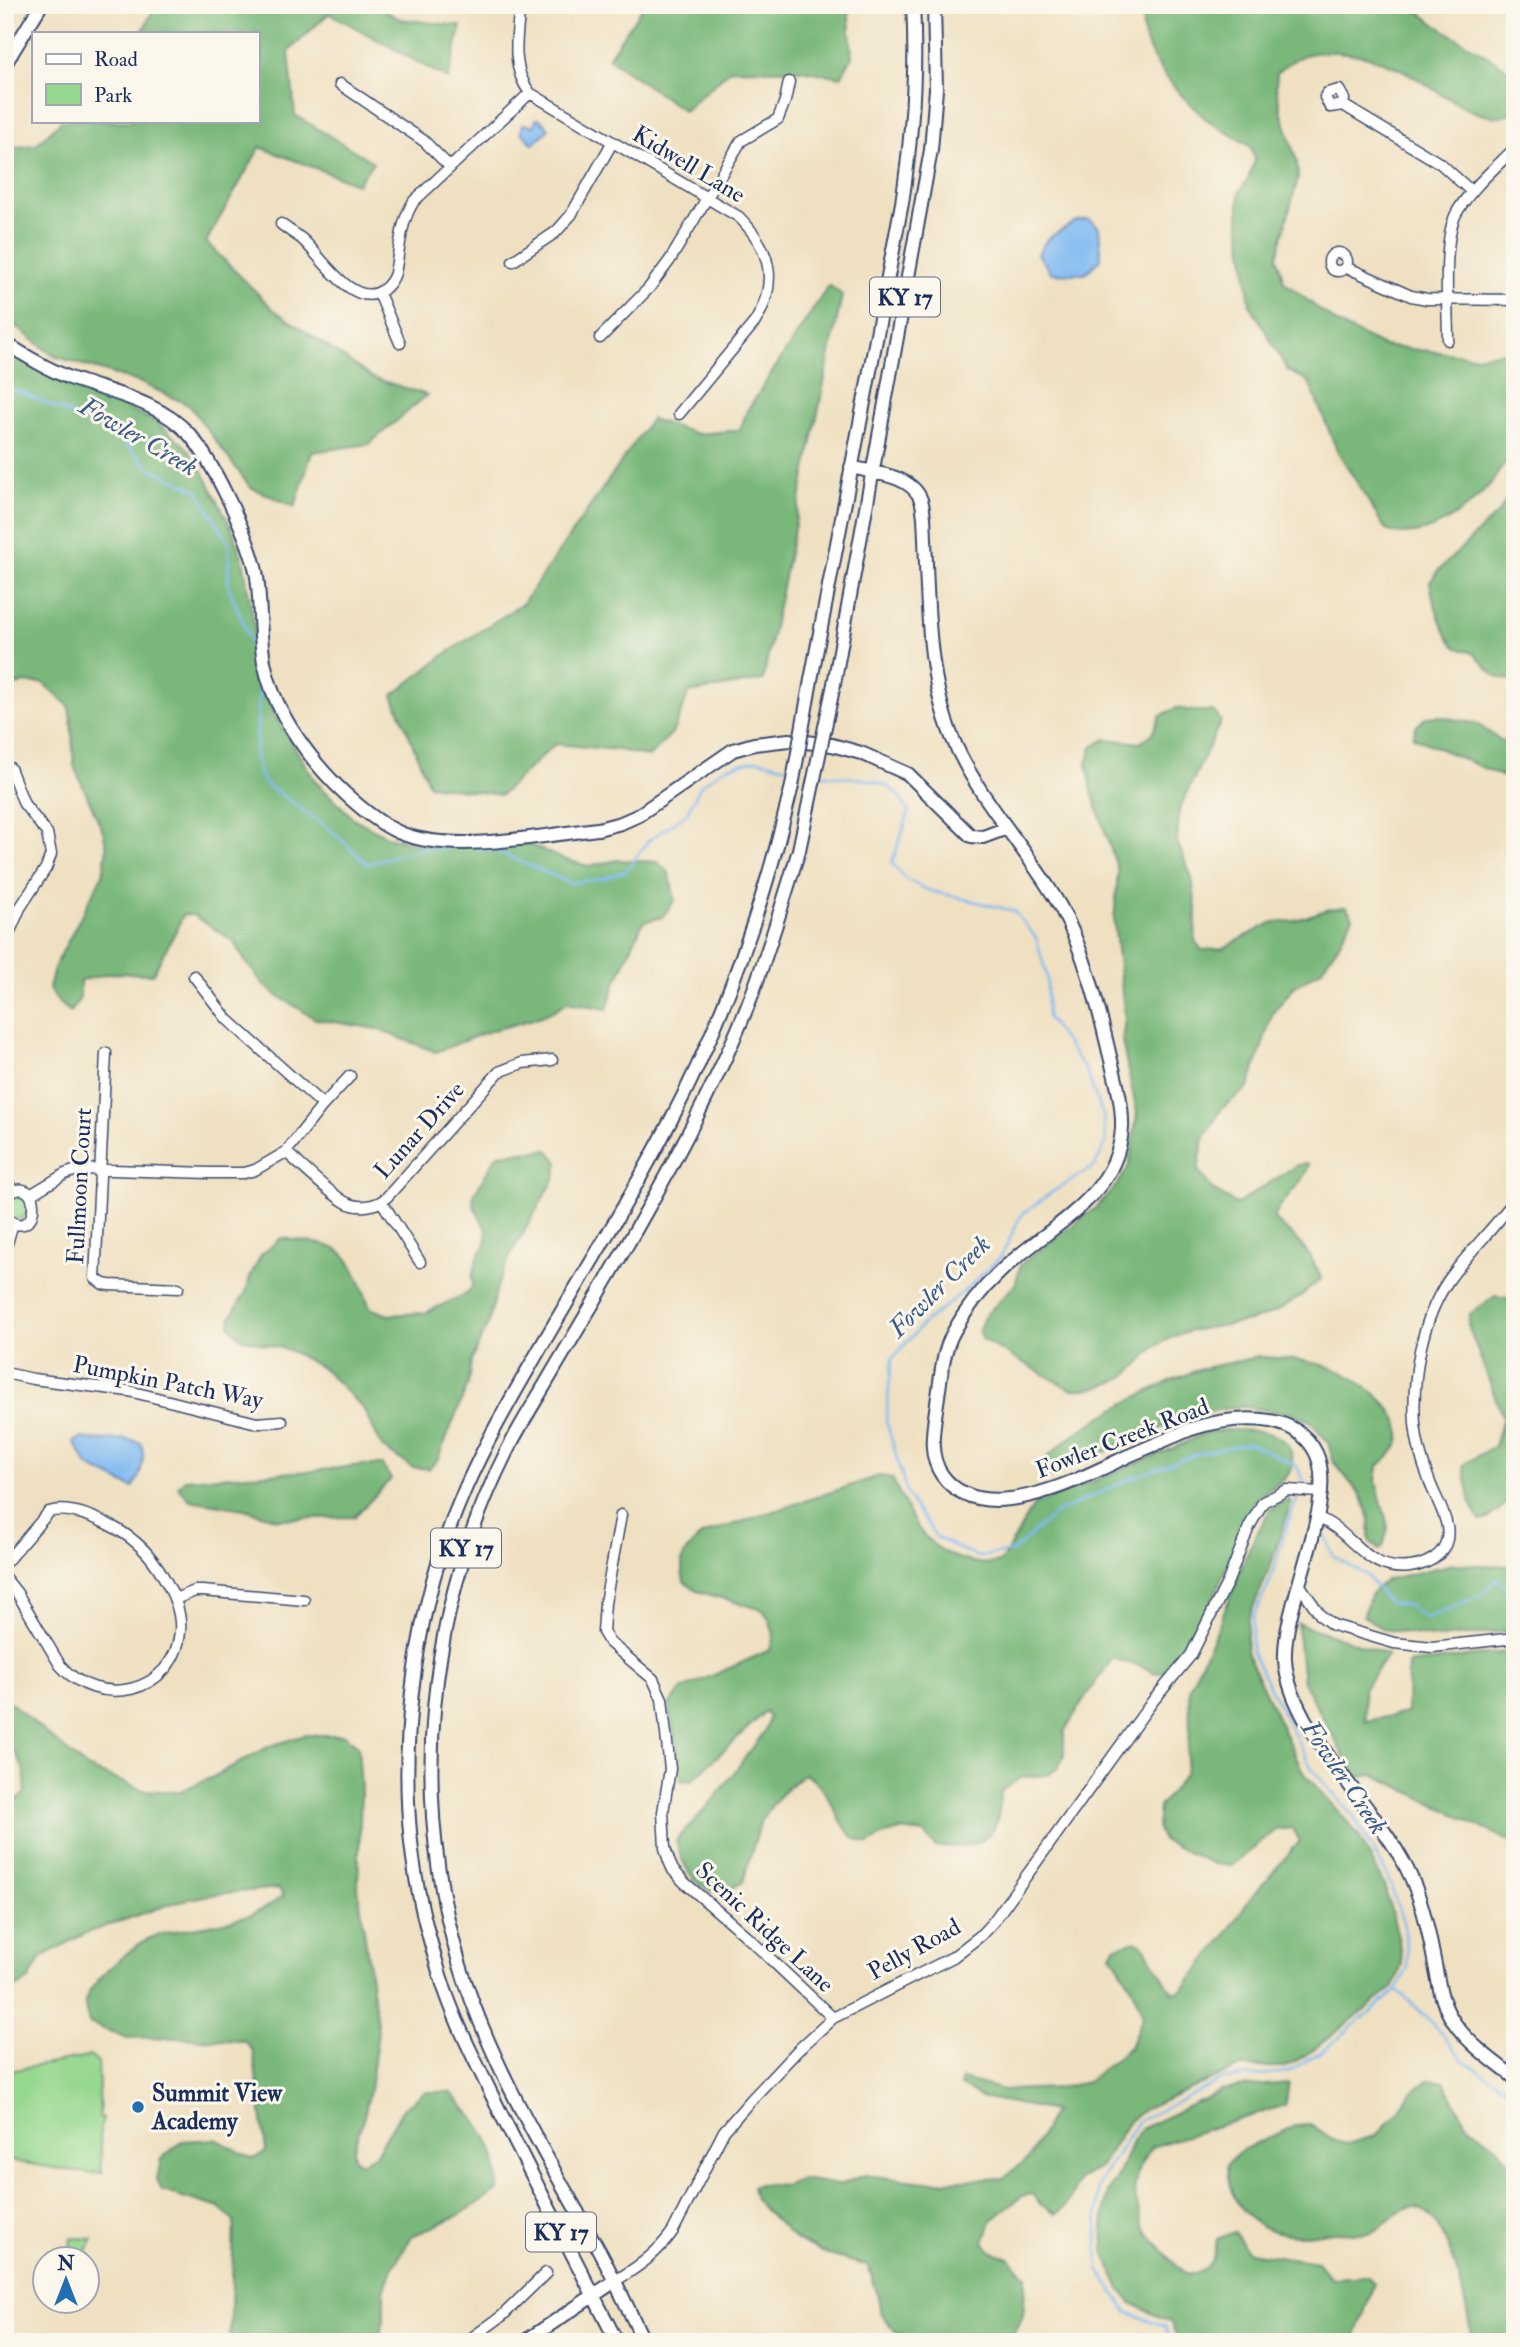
<svg xmlns="http://www.w3.org/2000/svg" width="1520" height="2347" font-family="'IM FELL Double Pica',serif">
<style>
.green{fill:#97d88f;stroke:#598476;stroke-width:2}
.forest{fill:#79b87a;stroke:#4a746c;stroke-width:2}
.water{fill:#80baf1;stroke:#4e74a8;stroke-width:2}
.lines{fill:none;stroke-linecap:round;stroke-linejoin:round}
.stream{stroke:#80baf1;stroke-width:2.5}
.minor-casing{stroke:#3b4a6d;stroke-width:13}
.major-casing{stroke:#3b4a6d;stroke-width:16}
.minor{stroke:#fff;stroke-width:10}
.major{stroke:#fff;stroke-width:12}
.major-bridge-casing{stroke:#3b4a6d;stroke-width:16;stroke-linecap:butt}
.major-bridge{stroke:#fff;stroke-width:12}
.poi-dot{fill:#1f6fb2;stroke:#fbf7ec;stroke-width:2.5}
.labels{text-anchor:middle;stroke-width:6;stroke-linejoin:round;paint-order:stroke}
.shield{fill:#fbf7ec;stroke:#5e6b89;stroke-width:2}
.shield-label{font-size:23px;font-weight:bold;fill:#1b2f5e}
.street-label{font-size:24px;fill:#1b2f5e;stroke:#fbf7ec}
.poi-label{font-size:24px;font-weight:bold;fill:#1b2f5e;stroke:#fbf7ec;text-anchor:start}
.water-label{font-size:26px;font-style:italic;fill:#39598a;stroke:#fbf7ec}
</style>
<rect width="100%" height="100%" fill="#fbf7ec"/>
<filter id="ink" filterUnits="userSpaceOnUse"><feTurbulence type="fractalNoise" baseFrequency=".0143" numOctaves="2"/><feDisplacementMap in="SourceGraphic" scale="14" xChannelSelector="R" yChannelSelector="G"/><feConvolveMatrix kernelMatrix="1 2 1 2 8 2 1 2 1" color-interpolation-filters="sRGB"/></filter>
<filter id="wash" filterUnits="userSpaceOnUse"><feTurbulence type="fractalNoise" baseFrequency=".00686" numOctaves="4" result="noise"/><feDisplacementMap in="SourceGraphic" scale="28" xChannelSelector="R" yChannelSelector="G"/><feGaussianBlur stdDeviation="1.57" result="paint"/><feColorMatrix in="noise" values="0 0 0 0 0 0 0 0 0 0 0 0 0 0 0 0 0 1.4 0 .05"/><feComposite in="paint" operator="in"/></filter>
<g filter="url(#wash)">
<rect width="100%" height="100%" fill="#efe0c1"/>
<path class="green" d="M5 1207a12 12 0 1 1 24 0a12 12 0 1 1-24 0Z
M 90,2056 L 98,2063 L 100,2118 L 103,2118 L 100,2132 L 102,2173 L 94,2172 L 94,2174 L 5,2160 L 5,2072 Z
M 71,2238 L 93,2239 L 87,2251 L 70,2250 Z"/>
<path class="forest" d="M 153,5 L 375,5 L 400,19 L 461,26 L 448,79 L 329,13 L 289,51 L 295,115 L 373,162 L 357,184 L 260,147 L 206,242 L 273,309 L 373,378 L 427,395 L 369,444 L 312,452 L 295,507 L 250,487 L 189,405 L 139,382 L 54,356 L 8,320 L 13,294 L 5,285 L 5,148 L 36,145 L 61,121 L 257,121 L 257,33 L 142,33 L 154,8 Z
M 644,5 L 848,5 L 852,57 L 841,77 L 801,70 L 731,69 L 684,111 L 608,58 Z
M 1147,5 L 1411,5 L 1436,25 L 1515,73 L 1515,111 C 1483,134 1427,80 1398,68 C 1378,59 1357,53 1336,52 C 1308,51 1297,55 1277,73 L 1276,86 L 1281,111 L 1297,162 L 1298,178 L 1277,257 L 1284,282 L 1338,324 L 1383,346 L 1473,356 L 1515,351 L 1515,453 C 1503,461 1500,473 1491,483 C 1468,511 1422,545 1386,530 L 1337,450 L 1309,382 L 1288,371 L 1250,304 L 1239,218 L 1239,193 L 1248,179 L 1255,160 L 1251,147 C 1236,137 1219,129 1205,118 C 1179,95 1128,43 1147,5 Z
M 829,285 L 842,295 L 763,680 L 689,693 L 673,732 L 649,757 L 619,750 L 555,744 L 501,795 L 429,785 L 393,695 L 447,653 L 523,603 L 651,419 L 697,434 L 740,430 L 747,411 Z
M 5,350 L 155,421 L 185,446 L 200,466 L 234,533 L 243,560 L 266,695 L 276,717 L 316,782 L 354,819 L 388,837 L 420,845 L 528,844 L 560,858 L 588,866 L 618,860 L 657,862 L 669,873 L 675,900 L 662,917 L 643,922 L 615,984 L 607,1009 L 567,1002 C 543,1020 515,1023 487,1032 C 469,1038 453,1046 436,1052 L 377,1029 L 316,1019 L 278,996 L 263,984 L 246,962 L 233,941 L 193,915 L 183,915 C 175,936 162,954 153,974 L 110,973 L 80,981 L 80,998 L 71,1012 L 59,1003 L 49,989 L 54,968 L 103,874 L 107,848 L 103,831 L 74,766 L 71,718 L 68,705 L 43,683 L 23,683 L 5,689 Z
M 1515,485 L 1515,680 C 1491,679 1490,670 1476,655 C 1470,650 1462,651 1456,647 C 1443,636 1432,598 1430,582 L 1439,570 L 1499,512 Z
M 1176,708 L 1193,711 L 1213,711 L 1221,721 L 1179,810 L 1177,842 L 1192,878 L 1196,909 L 1195,941 L 1202,950 L 1222,949 L 1271,923 L 1293,921 L 1329,909 L 1346,907 L 1353,917 L 1338,945 L 1321,970 L 1295,986 L 1273,1012 L 1249,1087 L 1222,1108 L 1204,1138 L 1198,1170 L 1213,1190 L 1237,1204 L 1297,1165 L 1309,1164 C 1303,1186 1280,1198 1274,1219 C 1294,1236 1313,1254 1321,1279 C 1302,1296 1279,1314 1253,1320 C 1221,1328 1191,1326 1161,1343 C 1151,1349 1146,1357 1138,1365 C 1121,1383 1094,1391 1070,1389 L 983,1340 L 979,1330 L 984,1317 L 1015,1285 L 1021,1264 L 1097,1207 L 1117,1185 L 1128,1168 L 1132,1150 L 1137,1113 L 1122,1041 L 1125,1019 L 1114,922 L 1118,871 L 1093,795 L 1087,764 L 1092,747 L 1106,739 L 1140,743 L 1153,733 L 1160,716 Z
M 1438,716 L 1477,724 L 1515,750 L 1515,782 L 1413,737 L 1416,727 L 1426,717 Z
M 548,1150 L 558,1162 L 555,1178 L 510,1256 L 498,1284 L 488,1324 L 471,1361 L 468,1384 L 438,1459 L 429,1469 L 412,1467 L 383,1448 L 363,1408 L 324,1369 L 289,1350 L 241,1338 L 230,1326 L 231,1316 L 246,1292 L 250,1277 L 261,1255 L 281,1238 C 297,1241 330,1242 342,1253 C 355,1264 364,1292 370,1308 L 388,1315 L 425,1313 L 468,1293 L 473,1284 L 472,1277 L 479,1255 L 485,1246 L 487,1231 L 473,1204 L 474,1194 L 498,1154 Z
M 1495,1296 L 1515,1299 L 1515,1496 L 1488,1519 L 1480,1521 L 1471,1503 L 1463,1465 L 1494,1446 L 1503,1418 L 1468,1325 L 1470,1314 Z
M 1258,1357 C 1282,1358 1306,1359 1329,1367 C 1353,1374 1408,1410 1399,1441 C 1396,1451 1386,1459 1378,1466 L 1376,1482 L 1388,1527 L 1383,1547 L 1379,1550 L 1369,1540 L 1370,1519 L 1362,1497 L 1333,1461 L 1328,1442 L 1310,1421 L 1296,1415 L 1240,1406 L 1191,1415 L 1102,1453 L 1051,1477 L 1041,1474 L 1040,1466 C 1067,1430 1152,1387 1195,1371 C 1215,1364 1238,1362 1258,1357 Z
M 1223,1430 C 1245,1430 1287,1427 1292,1456 C 1295,1482 1271,1485 1257,1498 C 1252,1502 1250,1511 1248,1517 C 1234,1550 1193,1655 1165,1671 C 1164,1672 1157,1673 1155,1673 L 1145,1668 L 1113,1658 L 1085,1697 L 1064,1732 L 1064,1757 L 1057,1769 L 1047,1775 L 1022,1777 L 1001,1791 C 1000,1800 1000,1810 997,1819 C 990,1847 959,1848 936,1847 L 924,1833 L 900,1830 L 886,1834 L 868,1844 C 863,1842 856,1840 853,1837 C 834,1818 830,1786 804,1774 L 780,1795 L 761,1820 L 743,1882 C 737,1885 729,1891 722,1892 C 695,1894 682,1863 676,1841 L 715,1798 L 764,1732 L 769,1718 L 765,1712 L 691,1781 L 681,1780 L 669,1705 L 682,1689 L 770,1650 L 774,1635 L 769,1619 L 763,1610 L 697,1591 L 684,1582 C 678,1557 684,1551 702,1535 L 879,1476 L 892,1478 C 900,1495 908,1513 918,1528 C 936,1554 971,1568 1001,1562 L 1034,1505 L 1176,1447 L 1202,1434 Z
M 363,1465 L 382,1465 L 391,1479 L 354,1517 L 278,1519 L 244,1509 L 190,1500 L 178,1487 L 185,1479 L 313,1471 Z
M 1289,1500 L 1291,1503 L 1269,1570 L 1248,1619 L 1246,1652 L 1303,1772 L 1358,1834 L 1384,1885 L 1399,1940 L 1402,1965 L 1393,1988 L 1305,2056 L 1285,2067 L 1240,2067 L 1145,2109 L 1129,2121 L 1101,2166 L 1080,2179 L 1066,2206 L 1056,2214 L 1040,2204 L 1033,2194 L 1022,2196 L 991,2221 L 984,2243 L 989,2250 L 1009,2258 L 1026,2276 L 1023,2315 L 1015,2333 L 984,2342 L 915,2342 L 896,2332 L 881,2314 L 877,2292 L 868,2266 L 829,2255 L 796,2240 L 755,2200 L 752,2187 L 759,2184 L 784,2186 L 802,2179 L 839,2185 L 865,2175 L 924,2182 L 1003,2178 L 1029,2158 L 1054,2111 L 981,2097 L 961,2086 L 962,2079 L 1004,2090 L 1059,2088 L 1087,2082 L 1130,2047 L 1143,2016 L 1132,1987 L 1111,1954 L 1115,1947 L 1136,1941 L 1143,1945 L 1173,1993 L 1182,1990 L 1224,1937 L 1249,1900 L 1300,1841 L 1292,1828 L 1276,1830 L 1232,1865 L 1214,1864 L 1163,1841 L 1157,1827 L 1159,1807 L 1185,1774 L 1190,1733 L 1189,1688 L 1216,1632 L 1249,1549 L 1269,1511 L 1280,1503 Z
M 1453,1564 L 1511,1566 L 1515,1564 L 1515,1630 L 1439,1638 L 1383,1629 L 1364,1616 C 1366,1601 1373,1589 1386,1580 Z
M 1297,1623 L 1388,1654 L 1364,1688 L 1365,1721 L 1407,1713 L 1408,1664 L 1515,1651 L 1515,1844 L 1373,1774 L 1356,1778 L 1303,1682 Z
M 5,1698 L 87,1768 L 143,1790 L 178,1792 L 213,1777 L 270,1746 L 305,1735 L 344,1735 L 358,1746 L 361,1789 L 358,1887 L 378,2031 L 370,2090 L 363,2120 L 353,2148 L 354,2159 L 362,2163 L 375,2155 L 403,2109 L 425,2092 L 451,2092 C 482,2128 498,2141 498,2191 L 457,2216 L 412,2236 L 392,2269 L 384,2291 L 384,2320 L 378,2342 L 230,2342 L 234,2221 L 220,2208 L 162,2191 L 157,2179 L 161,2159 L 182,2141 L 216,2139 L 253,2159 L 266,2151 L 253,2051 L 245,2041 L 153,2037 L 127,2038 L 89,2023 C 88,2017 84,2008 85,2002 C 89,1982 137,1942 155,1936 C 198,1923 249,1927 283,1895 L 279,1888 L 217,1894 L 179,1901 L 86,1933 L 41,1957 L 29,1980 L 5,1994 L 5,1809 L 25,1793 C 27,1771 21,1757 5,1742 Z
M 1429,2079 L 1444,2082 L 1466,2123 L 1495,2145 L 1515,2169 L 1515,2342 L 1472,2342 C 1468,2311 1450,2217 1417,2208 C 1401,2203 1389,2224 1376,2230 C 1365,2236 1346,2231 1334,2232 C 1323,2232 1312,2235 1302,2235 C 1257,2235 1228,2208 1227,2164 L 1242,2150 L 1295,2126 L 1312,2125 L 1335,2141 L 1347,2144 L 1375,2136 L 1399,2112 L 1409,2095 Z
M 1289,2083 L 1285,2105 L 1151,2147 L 1137,2172 L 1134,2192 L 1143,2227 L 1170,2259 L 1187,2275 C 1211,2270 1214,2262 1217,2239 L 1234,2232 L 1248,2252 L 1318,2262 L 1331,2278 L 1367,2276 L 1374,2283 L 1354,2342 L 1180,2342 L 1170,2322 L 1131,2303 L 1120,2289 L 1105,2255 L 1103,2228 L 1107,2192 L 1117,2179 L 1133,2139 L 1141,2129 L 1221,2091 L 1238,2087 Z"/>
<path class="water" d="M 536,119 L 540,119 L 549,129 L 533,144 L 521,132 L 523,124 L 534,126 Z
M 1089,219 L 1099,227 L 1101,259 L 1085,274 L 1051,273 L 1038,254 L 1047,239 L 1076,221 Z
M 82,1438 C 102,1443 123,1435 141,1443 C 146,1458 141,1475 133,1488 L 88,1466 L 74,1442 Z"/>
<g class="lines">
<path class="stream" d="M 5,388 L 23,393 L 97,426 L 120,439 L 150,468 L 197,490 L 229,543 L 228,585 L 250,640 L 260,684 L 255,759 L 263,782 L 331,830 L 367,864 L 421,848 L 448,849
M 821,774 C 844,779 880,776 896,793 C 901,798 905,806 909,812 L 892,863 L 905,879 L 927,890 L 1014,911 L 1036,938 L 1047,976 L 1047,1017 L 1085,1069 L 1103,1115 L 1106,1143 L 1095,1166 L 1052,1192 L 1021,1215 L 1001,1257 L 963,1292 L 924,1323 L 892,1359 L 886,1420 L 908,1497 L 937,1538 L 977,1557 L 1013,1551 L 1056,1513 L 1132,1478 L 1200,1453 L 1249,1443 L 1296,1465 L 1304,1482 L 1288,1522 L 1271,1579 L 1253,1617 L 1251,1651 L 1312,1769 L 1355,1819 L 1387,1874 L 1404,1926 L 1408,1968 L 1397,1990 L 1325,2049 L 1288,2072 L 1223,2079 L 1137,2122 L 1098,2185 L 1097,2233 L 1099,2270 L 1127,2312 L 1165,2326 L 1171,2342
M 476,849 L 490,849 L 571,883 L 601,879 L 626,871 L 648,841 L 687,813 L 701,785 L 726,767 L 758,760 L 791,768
M 1324,1533 L 1333,1556 L 1366,1575 L 1389,1603 L 1408,1605 L 1426,1618 L 1482,1595 L 1497,1579 L 1515,1595
M 1397,1990 L 1428,2018 L 1464,2061 L 1515,2093"/>
</g>
</g>
<g filter="url(#ink)">
<g class="lines">
<defs>
<path id="minor" d="M 520,5 C 517,36 510,67 530,93 L 739,217 C 771,249 779,282 755,322 L 679,414
M 340,84 L 424,141 L 450,167
M 1343,105 L 1330,107 L 1325,97 L 1327,93 L 1339,90 L 1344,99 L 1343,105 L 1441,164 L 1472,192
M 281,224 C 288,230 296,234 303,240 C 321,256 354,311 383,290 C 388,286 393,280 395,273 C 400,249 400,222 414,201 L 530,93
M1329 262a9 9 0 1 1 18 0a9 9 0 1 1-18 0Z
M 513,261 L 556,232 L 571,215 L 612,143
M 1346,267 L 1411,296 L 1427,299 L 1515,300
M 379,293 L 400,343
M 600,338 L 649,288 L 670,260 L 741,141 L 778,119 L 785,101 L 789,82
M 1448,340 C 1448,308 1442,238 1457,212 C 1471,188 1495,168 1515,148
M 5,943 L 20,908 L 46,868 L 51,854 L 47,833 L 24,804 L 10,768
M 194,976 L 227,1019 L 323,1105
M 106,1053 L 95,1278 L 103,1284 L 109,1285 L 178,1288
M 286,1152 C 302,1166 328,1192 345,1202 C 358,1209 375,1207 386,1198 L 499,1072 L 522,1063 L 552,1060
M 5,1175 L 12,1192
M 30,1195 L 65,1174 L 80,1169 L 209,1173 L 244,1173 L 255,1170 L 286,1152 L 323,1105 L 350,1076
M 5,1197 C 43,1165 42,1249 5,1217
M 382,1202 L 420,1262
M 5,1250 L 13,1223
M 5,1373 L 33,1379 L 129,1391 L 257,1423 L 282,1421
M 621,1515 L 605,1603 L 603,1632 L 609,1642 L 653,1679 L 662,1699 L 670,1769 L 663,1812 L 665,1848 L 669,1861 L 673,1870 L 685,1883 L 744,1934 L 833,2018
M 1316,1517 C 1352,1530 1365,1573 1410,1567 C 1420,1566 1432,1561 1439,1554 C 1460,1532 1437,1504 1429,1480 C 1422,1462 1417,1444 1415,1424 C 1412,1377 1421,1321 1448,1281 C 1468,1252 1495,1228 1515,1199
M 5,1563 L 49,1512 C 69,1506 97,1518 115,1528 C 135,1539 152,1556 163,1576 C 173,1593 182,1612 180,1632 C 174,1694 98,1710 60,1665 L 17,1593 L 5,1578
M 1299,1584 L 1321,1616 L 1333,1625 L 1394,1643 L 1432,1647 L 1515,1638
M 175,1599 L 195,1591 L 203,1591 L 304,1600
M 615,2281 C 638,2267 657,2254 673,2231 L 724,2131 L 750,2101 L 798,2050 L 833,2018 L 953,1957 L 980,1936 L 993,1922 L 1152,1702 L 1191,1655 L 1228,1581 L 1249,1527 L 1263,1502 L 1287,1490 L 1320,1492
M 466,2342 L 502,2316 L 546,2273"/>
<path id="major" d="M 5,64 L 41,5
M 5,343 C 26,356 47,369 70,378 C 111,393 159,401 189,434 C 212,459 252,543 257,577 C 261,605 259,634 264,662 C 272,702 292,733 317,764 C 337,788 374,823 403,834 C 456,854 542,835 598,829 L 621,823 L 637,816 L 733,750 L 754,744 L 789,740 L 832,745 L 861,753 L 908,774 L 971,836 L 983,837 L 1007,828
M 851,467 C 874,473 912,475 921,500 C 923,505 923,512 924,517 C 928,588 925,671 952,737 C 978,800 1028,849 1061,908 C 1084,951 1097,1001 1108,1048 C 1114,1074 1123,1101 1122,1128 C 1118,1199 1045,1228 1000,1272 C 982,1289 966,1309 954,1331 C 942,1352 941,1379 937,1403 C 934,1426 927,1454 942,1475 C 982,1531 1082,1478 1128,1456 C 1149,1447 1170,1438 1191,1429 C 1229,1417 1294,1408 1316,1453 C 1339,1501 1282,1603 1285,1660 C 1289,1729 1376,1806 1407,1869 C 1422,1898 1428,1929 1434,1960 C 1438,1979 1440,1999 1450,2016 C 1465,2042 1492,2060 1515,2078
M 811,680 L 902,203 C 912,137 917,72 913,5
M 834,684 L 931,150 L 936,89 L 934,5
M 524,2342 L 615,2281
M 617,2342 C 579,2266 540,2192 502,2116 C 480,2070 455,2024 440,1975 C 433,1951 426,1928 421,1904 C 392,1771 411,1613 465,1489 C 487,1439 515,1392 542,1345 C 586,1270 632,1196 672,1118 C 717,1032 751,939 777,845
M 644,2342 C 630,2312 616,2283 601,2254 C 549,2160 490,2066 459,1962 C 410,1794 427,1612 505,1455 C 519,1426 537,1399 553,1371 C 593,1303 634,1236 671,1166 C 699,1114 726,1060 748,1005 C 768,954 783,902 799,850"/>
</defs>
<use href="#minor" class="minor-casing"/>
<use href="#major" class="major-casing"/>
<use href="#minor" class="minor"/>
<use href="#major" class="major"/>
<defs>
<path id="major-bridge" d="M 777,845 L 792,786 L 811,680
M 799,850 L 834,684"/>
</defs>
<use href="#major-bridge" class="major-bridge-casing"/>
<use href="#major-bridge" class="major-bridge"/>
</g>
</g>
<circle class="poi-dot" cx="138" cy="2107" r="7"/>
<g class="labels">
<g class="shield">
<rect x="870" y="277.5" width="70" height="39" rx="5"/>
<rect x="431" y="1528.5" width="70" height="39" rx="5"/>
<rect x="526" y="2212.5" width="70" height="39" rx="5"/>
</g>
<g class="shield-label">
<text x="905" y="305">KY 17</text>
<text x="466" y="1556">KY 17</text>
<text x="561" y="2240">KY 17</text>
</g>
<g class="street-label">
<text transform="translate(689 164) rotate(31)" y="8">Kidwell Lane</text>
<text transform="translate(419 1130) rotate(-48)" y="8">Lunar Drive</text>
<text transform="translate(79 1186) rotate(-87)" y="8">Fullmoon Court</text>
<text transform="translate(168 1382) rotate(11)" y="8">Pumpkin Patch Way</text>
<text transform="translate(1122 1438) rotate(-21)" y="8">Fowler Creek Road</text>
<text transform="translate(765 1927) rotate(43)" y="8">Scenic Ridge Lane</text>
<text transform="translate(914 1949) rotate(-29)" y="8">Pelly Road</text>
</g>
<g class="poi-label">
<text x="152" y="2101">Summit View<tspan x="152" dy="28">Academy</tspan></text>
</g>
<g class="water-label">
<text transform="translate(139 436) rotate(30)" y="9">Fowler Creek</text>
<text transform="translate(939 1286) rotate(-45)" y="9">Fowler Creek</text>
<text transform="translate(1345 1777) rotate(56)" y="9">Fowler Creek</text>
</g>
</g>
<rect width="1520" height="2347" fill="none" stroke="#fbf7ec" stroke-width="28"/>
<rect x="32" y="32" width="228" height="91" fill="#fbf7ec" stroke="#a1a7b3" stroke-width="2"/>
<rect x="46" y="54" width="35" height="10" fill="#ffffff" stroke="#a1a7b3" stroke-width="2"/>
<text x="94" y="66" font-size="21" fill="#1b2f5e">Road</text>
<rect x="46" y="84" width="35" height="21" fill="#97d88f" stroke="#a1a7b3" stroke-width="2"/>
<text x="94" y="102" font-size="21" fill="#1b2f5e">Park</text>
<g transform="translate(66 2280)"><circle r="33" fill="#fbf7ec" stroke="#a1a7b3" stroke-width="2"/>
<path d="M0-5L12 26L0 18L-12 26Z" fill="#1f6fb2"/>
<text y="-10" font-size="19" font-weight="bold" text-anchor="middle" fill="#1b2f5e">N</text>
</g>
</svg>
